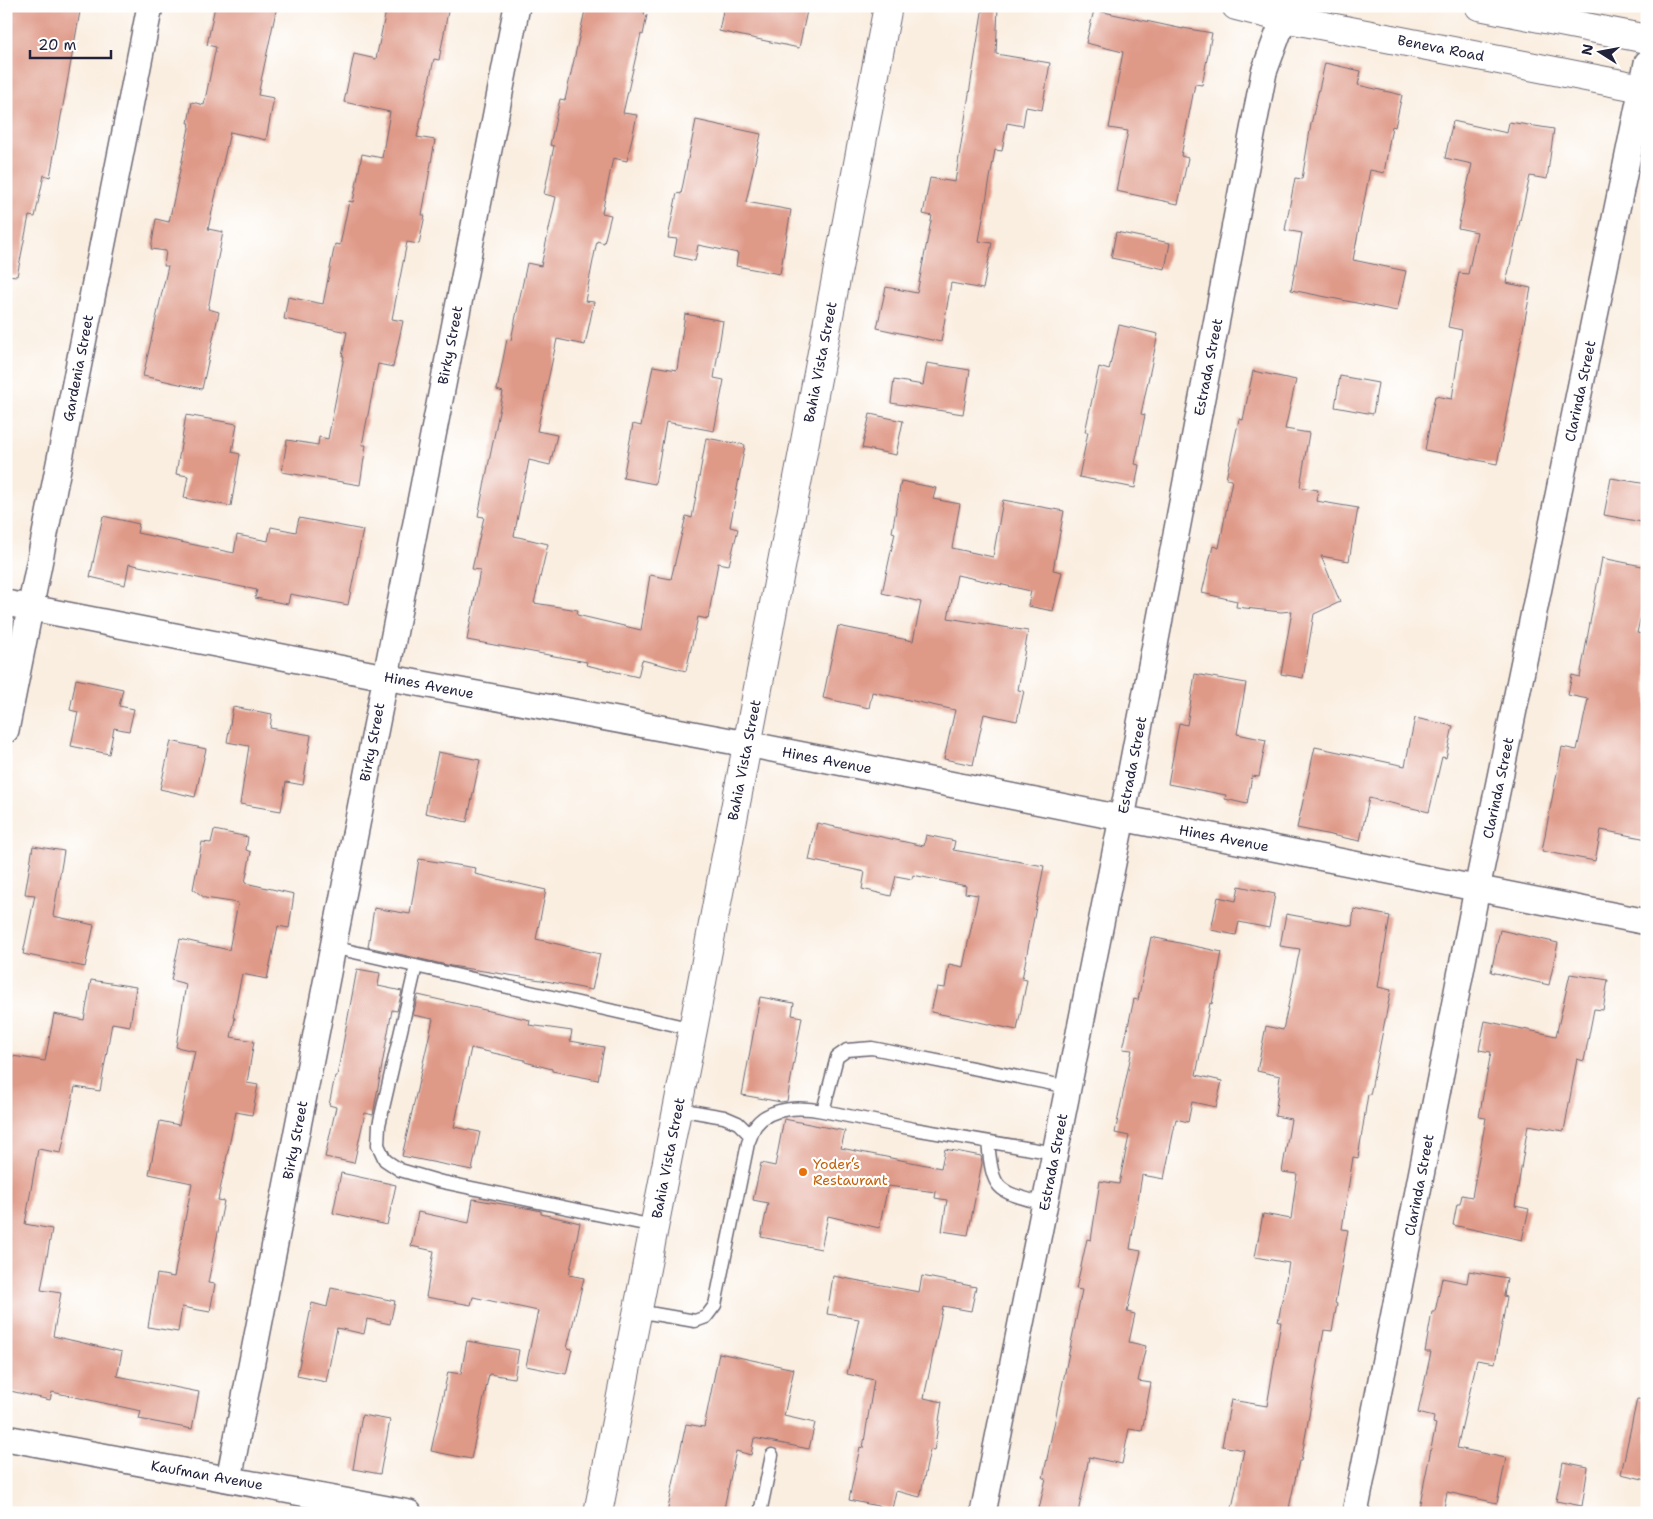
<svg xmlns="http://www.w3.org/2000/svg" width="1653" height="1519" font-family="'Shantell Sans',sans-serif">
<style>
.building{fill:#df9987}
.lines{fill:none;stroke-linecap:round;stroke-linejoin:round}
.lane-casing{stroke:#6e6975;stroke-width:15}
.street-casing{stroke:#6e6975;stroke-width:28}
.secondary-casing{stroke:#6e6975;stroke-width:30}
.lane{stroke:#fff;stroke-width:12}
.street{stroke:#fff;stroke-width:25}
.secondary{stroke:#fff;stroke-width:28}
.food-dot{fill:#e8710a;stroke:#fff;stroke-width:2}
.labels{text-anchor:middle;stroke-width:4.5;stroke-linejoin:round;paint-order:stroke}
.street-label{font-size:14px;fill:#22223b;stroke:#fff}
.food-label{font-size:14px;fill:#c56008;stroke:#fff;text-anchor:start}
</style>
<rect width="100%" height="100%" fill="#fff"/>
<filter id="ink" filterUnits="userSpaceOnUse"><feTurbulence type="fractalNoise" baseFrequency=".02" numOctaves="2"/><feDisplacementMap in="SourceGraphic" scale="10" xChannelSelector="R" yChannelSelector="G"/><feConvolveMatrix kernelMatrix="1 2 1 2 8 2 1 2 1" color-interpolation-filters="sRGB"/></filter>
<filter id="wash" filterUnits="userSpaceOnUse"><feTurbulence type="fractalNoise" baseFrequency=".0096" numOctaves="4" result="noise"/><feDisplacementMap in="SourceGraphic" scale="20" xChannelSelector="R" yChannelSelector="G"/><feGaussianBlur stdDeviation="1.12" result="paint"/><feColorMatrix in="noise" values="0 0 0 0 0 0 0 0 0 0 0 0 0 0 0 0 0 1.4 0 .05"/><feComposite in="paint" operator="in"/></filter>
<g filter="url(#wash)">
<rect width="100%" height="100%" fill="#faeee0"/>
<g id="blocks">
<path class="building" d="M 6,6 L 81,6 L 50,177 L 44,175 L 35,217 L 29,216 L 17,276 L 6,275 Z
M 215,6 L 277,6 L 258,95 L 274,98 L 266,140 L 230,132 L 208,229 L 223,232 L 208,309 L 219,312 L 202,389 L 143,376 L 168,266 L 164,266 L 166,251 L 151,249 L 156,219 L 169,222 L 190,123 L 188,123 L 192,102 L 204,105 L 216,47 L 207,45 Z
M 387,6 L 449,6 L 439,60 L 434,59 L 417,137 L 435,140 L 422,215 L 425,215 L 419,244 L 407,242 L 392,319 L 403,321 L 393,367 L 378,364 L 362,445 L 366,445 L 360,485 L 282,472 L 287,440 L 318,445 L 319,437 L 328,439 L 344,356 L 342,356 L 347,332 L 284,319 L 288,297 L 323,304 L 335,244 L 340,245 L 349,201 L 353,202 L 362,154 L 382,158 L 390,112 L 344,102 L 354,54 L 376,59 Z
M 586,6 L 646,6 L 644,14 L 647,15 L 643,35 L 641,34 L 623,113 L 637,115 L 627,161 L 613,158 L 602,213 L 611,215 L 604,243 L 597,241 L 585,301 L 594,302 L 585,345 L 557,339 L 537,431 L 557,435 L 550,465 L 529,460 L 514,536 L 548,544 L 534,603 L 578,610 L 577,615 L 641,630 L 650,575 L 671,579 L 686,516 L 692,518 L 706,438 L 745,445 L 730,527 L 738,529 L 729,565 L 718,563 L 708,619 L 698,617 L 686,671 L 642,660 L 638,677 L 586,665 L 587,662 L 467,640 L 480,570 L 472,569 L 484,517 L 478,516 L 503,392 L 497,390 L 507,339 L 511,340 L 527,263 L 541,266 L 556,197 L 544,194 L 554,146 L 550,145 L 560,99 L 565,100 Z
M 724,6 L 808,6 L 799,48 L 719,31 Z
M 983,6 L 998,6 L 996,54 L 1050,63 L 1042,110 L 1026,107 L 1023,126 L 1007,123 L 1002,151 L 995,150 L 979,241 L 992,243 L 983,289 L 951,283 L 941,342 L 877,328 L 886,287 L 917,293 L 932,216 L 923,214 L 930,178 L 955,182 Z
M 1094,10 L 1183,29 L 1183,28 L 1212,33 L 1202,85 L 1195,84 L 1181,156 L 1188,158 L 1178,204 L 1116,191 L 1128,131 L 1109,128 L 1123,52 L 1086,43 Z
M 1325,63 L 1361,71 L 1358,85 L 1402,95 L 1395,127 L 1392,126 L 1384,173 L 1370,170 L 1353,260 L 1406,271 L 1397,311 L 1291,290 L 1302,233 L 1285,230 L 1295,178 L 1302,179 L 1311,124 Z
M 696,120 L 761,134 L 746,202 L 791,210 L 780,274 L 736,266 L 738,253 L 698,245 L 695,261 L 674,256 L 677,239 L 668,238 L 677,193 L 681,194 Z
M 1453,121 L 1507,133 L 1509,122 L 1554,129 L 1547,179 L 1530,176 L 1506,283 L 1531,288 L 1497,464 L 1425,450 L 1435,396 L 1452,399 L 1462,330 L 1448,327 L 1459,273 L 1468,274 L 1477,232 L 1458,228 L 1472,164 L 1445,158 Z
M 1116,232 L 1170,243 L 1165,269 L 1111,258 Z
M 685,314 L 723,321 L 714,378 L 724,380 L 714,431 L 666,422 L 655,484 L 623,478 L 633,424 L 641,426 L 653,366 L 677,370 Z
M 1119,325 L 1158,334 L 1141,414 L 1145,415 L 1135,464 L 1139,465 L 1135,488 L 1079,477 L 1088,432 L 1085,432 L 1099,367 L 1109,370 Z
M 927,363 L 970,370 L 963,414 L 891,403 L 894,380 L 923,385 Z
M 1253,371 L 1296,380 L 1285,429 L 1309,433 L 1300,487 L 1318,490 L 1316,501 L 1358,508 L 1349,561 L 1321,556 L 1340,602 L 1314,614 L 1303,678 L 1281,674 L 1292,611 L 1281,612 L 1236,607 L 1237,601 L 1202,593 L 1213,546 L 1219,548 L 1232,480 L 1226,479 L 1239,419 L 1243,420 Z
M 1340,376 L 1378,383 L 1373,414 L 1335,407 Z
M 870,414 L 903,421 L 896,455 L 862,448 Z
M 186,415 L 237,424 L 232,452 L 240,454 L 231,506 L 184,498 L 188,476 L 176,474 Z
M 1611,478 L 1647,484 L 1647,523 L 1604,515 Z
M 901,481 L 936,488 L 933,499 L 960,504 L 952,548 L 993,557 L 1003,500 L 1064,511 L 1053,570 L 1062,572 L 1053,611 L 1028,606 L 1031,591 L 957,575 L 948,618 L 1028,631 L 1018,690 L 1024,691 L 1017,721 L 984,714 L 973,765 L 944,759 L 955,710 L 872,692 L 869,708 L 823,698 L 838,626 L 913,641 L 921,602 L 882,593 L 895,533 L 892,532 Z
M 103,516 L 139,524 L 137,533 L 234,553 L 237,535 L 268,541 L 271,527 L 296,532 L 299,518 L 363,530 L 348,605 L 290,594 L 288,604 L 255,598 L 257,590 L 129,564 L 125,585 L 90,577 Z
M 1602,558 L 1647,567 L 1647,588 L 1637,633 L 1647,635 L 1647,839 L 1601,830 L 1595,861 L 1542,851 L 1562,747 L 1577,750 L 1588,699 L 1568,695 L 1572,675 L 1580,677 Z
M 1195,674 L 1246,683 L 1237,734 L 1266,740 L 1259,777 L 1252,776 L 1247,804 L 1225,799 L 1226,795 L 1168,784 L 1179,723 L 1187,725 Z
M 76,679 L 123,689 L 119,706 L 134,709 L 129,731 L 114,728 L 109,754 L 71,746 L 78,712 L 70,710 Z
M 233,707 L 272,714 L 270,728 L 311,735 L 303,785 L 286,782 L 281,811 L 240,804 L 249,746 L 227,742 Z
M 1415,718 L 1453,726 L 1446,758 L 1442,757 L 1429,812 L 1369,798 L 1360,841 L 1297,828 L 1315,747 L 1405,766 Z
M 171,741 L 206,749 L 195,797 L 160,789 Z
M 438,752 L 480,760 L 467,822 L 425,813 Z
M 817,823 L 924,846 L 926,835 L 955,841 L 953,850 L 1044,866 L 1022,979 L 1027,980 L 1017,1030 L 931,1012 L 937,987 L 945,988 L 949,964 L 963,967 L 978,895 L 965,893 L 966,886 L 913,875 L 912,879 L 896,876 L 891,896 L 862,889 L 865,872 L 809,860 Z
M 214,830 L 248,837 L 246,850 L 251,852 L 245,883 L 294,894 L 289,928 L 278,926 L 267,979 L 242,974 L 233,1017 L 235,1018 L 231,1037 L 254,1041 L 247,1083 L 258,1085 L 252,1115 L 236,1112 L 218,1200 L 224,1201 L 208,1283 L 215,1284 L 210,1312 L 182,1307 L 178,1332 L 148,1327 L 157,1274 L 174,1277 L 192,1183 L 149,1174 L 160,1121 L 179,1125 L 195,1051 L 176,1047 L 186,984 L 171,980 L 180,939 L 229,950 L 238,903 L 205,898 L 193,889 L 202,842 L 211,843 Z
M 33,846 L 64,851 L 53,916 L 94,925 L 85,967 L 23,954 L 35,895 L 25,894 Z
M 419,859 L 476,868 L 475,874 L 546,890 L 536,939 L 600,954 L 592,990 L 541,980 L 451,966 L 368,947 L 374,908 L 410,914 Z
M 1239,886 L 1275,894 L 1269,928 L 1239,922 L 1236,935 L 1211,930 L 1218,897 L 1236,901 Z
M 1354,909 L 1390,916 L 1378,987 L 1391,990 L 1370,1095 L 1368,1094 L 1358,1158 L 1353,1157 L 1342,1229 L 1348,1230 L 1335,1303 L 1337,1304 L 1332,1331 L 1324,1330 L 1301,1461 L 1299,1461 L 1288,1513 L 1231,1513 L 1244,1450 L 1222,1446 L 1231,1400 L 1267,1406 L 1281,1322 L 1278,1322 L 1289,1263 L 1255,1257 L 1263,1214 L 1291,1219 L 1297,1174 L 1282,1172 L 1291,1119 L 1275,1116 L 1280,1076 L 1257,1071 L 1266,1026 L 1283,1030 L 1300,949 L 1280,946 L 1286,914 L 1352,926 Z
M 1500,930 L 1558,943 L 1549,985 L 1491,972 Z
M 1151,937 L 1222,952 L 1212,1004 L 1210,1003 L 1196,1075 L 1222,1081 L 1216,1107 L 1192,1102 L 1188,1122 L 1176,1119 L 1164,1179 L 1142,1175 L 1130,1249 L 1141,1251 L 1127,1312 L 1135,1314 L 1129,1342 L 1146,1346 L 1138,1381 L 1151,1383 L 1142,1431 L 1129,1429 L 1122,1464 L 1089,1457 L 1078,1513 L 1038,1513 L 1046,1478 L 1043,1478 L 1082,1290 L 1076,1289 L 1087,1239 L 1091,1240 L 1100,1181 L 1119,1184 L 1129,1136 L 1115,1133 L 1132,1050 L 1123,1049 L 1134,999 L 1138,1000 Z
M 357,969 L 380,973 L 378,986 L 402,991 L 397,1011 L 392,1010 L 373,1115 L 365,1113 L 354,1163 L 325,1157 L 336,1107 L 329,1105 L 335,1076 L 337,1076 Z
M 1570,974 L 1608,980 L 1603,1010 L 1594,1009 L 1584,1061 L 1577,1059 L 1564,1131 L 1528,1125 L 1515,1206 L 1529,1209 L 1522,1240 L 1453,1225 L 1457,1204 L 1460,1204 L 1462,1195 L 1472,1197 L 1486,1118 L 1479,1117 L 1491,1052 L 1479,1050 L 1485,1021 L 1556,1036 Z
M 91,980 L 136,987 L 130,1026 L 112,1023 L 100,1091 L 75,1087 L 61,1153 L 38,1149 L 25,1224 L 52,1229 L 41,1290 L 61,1293 L 53,1336 L 122,1352 L 117,1376 L 199,1392 L 192,1429 L 139,1419 L 141,1411 L 52,1392 L 50,1400 L 6,1390 L 6,1055 L 45,1061 L 54,1014 L 84,1020 Z
M 418,995 L 530,1020 L 529,1025 L 572,1031 L 570,1041 L 604,1047 L 598,1080 L 552,1071 L 552,1069 L 525,1062 L 525,1060 L 471,1048 L 454,1127 L 480,1132 L 472,1170 L 402,1156 L 433,1019 L 413,1015 Z
M 760,997 L 794,1003 L 792,1015 L 802,1017 L 787,1101 L 781,1102 L 742,1095 Z
M 784,1119 L 845,1131 L 841,1148 L 941,1168 L 945,1149 L 981,1156 L 982,1163 L 968,1235 L 942,1231 L 947,1200 L 935,1198 L 936,1192 L 888,1186 L 879,1228 L 828,1216 L 821,1249 L 761,1237 L 768,1203 L 753,1200 L 761,1163 L 775,1166 Z
M 341,1173 L 396,1185 L 387,1225 L 333,1213 Z
M 473,1199 L 532,1209 L 541,1211 L 541,1214 L 580,1223 L 569,1275 L 584,1278 L 567,1348 L 572,1349 L 566,1374 L 526,1366 L 538,1311 L 473,1297 L 471,1305 L 426,1297 L 434,1251 L 411,1246 L 418,1212 L 469,1223 Z
M 1469,1271 L 1507,1278 L 1504,1296 L 1507,1297 L 1495,1363 L 1477,1360 L 1457,1448 L 1506,1458 L 1497,1503 L 1447,1492 L 1443,1513 L 1418,1513 L 1436,1424 L 1433,1423 L 1434,1417 L 1418,1413 L 1431,1352 L 1425,1352 L 1432,1312 L 1435,1312 L 1442,1278 L 1467,1283 Z
M 833,1276 L 919,1292 L 922,1276 L 976,1287 L 971,1311 L 943,1306 L 924,1398 L 942,1402 L 934,1451 L 930,1450 L 920,1497 L 896,1491 L 892,1509 L 849,1500 L 860,1447 L 863,1448 L 874,1380 L 847,1374 L 859,1319 L 827,1314 Z
M 331,1288 L 395,1301 L 390,1324 L 367,1319 L 364,1334 L 337,1328 L 326,1382 L 297,1376 L 312,1303 L 327,1307 Z
M 467,1341 L 519,1350 L 514,1378 L 489,1374 L 471,1459 L 431,1451 L 448,1372 L 461,1374 Z
M 719,1353 L 794,1369 L 784,1416 L 815,1423 L 809,1449 L 754,1438 L 751,1455 L 736,1451 L 723,1513 L 667,1513 L 686,1424 L 704,1427 Z
M 1637,1399 L 1647,1400 L 1647,1480 L 1621,1474 Z
M 362,1415 L 390,1420 L 380,1474 L 353,1469 Z
M 1563,1462 L 1588,1467 L 1582,1506 L 1556,1501 Z"/>
</g>
</g>
<g filter="url(#ink)">
<use href="#blocks" fill-opacity="0" stroke="#6e6975" stroke-width="1"/>
<g class="lines">
<defs>
<path id="lane" d="M 1573,6 L 1574,25
M 332,947 L 693,1029
M 416,966 L 379,1125 L 378,1145 L 385,1160 L 400,1170 L 438,1181 L 654,1226
M 678,1109 L 724,1117 L 738,1123 L 751,1136
M 823,1111 L 914,1129 L 1055,1153
M 988,1142 C 993,1193 997,1191 1045,1204
M 637,1311 L 695,1321 L 706,1317 L 715,1305 L 748,1143 C 751,1137 753,1129 756,1125 C 771,1106 802,1107 823,1111 L 837,1057 L 847,1050 L 872,1048 L 1068,1087
M 760,1513 L 772,1455"/>
<path id="street" d="M 6,603 L 385,677 L 747,744 L 1647,922
M 6,730 L 150,6
M 6,1438 L 409,1513
M 229,1479 L 517,6
M 983,1513 L 1122,818 L 1264,72 L 1284,18
M 1355,1513 L 1477,889 L 1647,63"/>
<path id="secondary" d="M 1236,6 L 1284,18 L 1647,89
M 1479,6 L 1647,39
M 598,1513 L 693,1029 L 888,6"/>
</defs>
<use href="#lane" class="lane-casing"/>
<use href="#street" class="street-casing"/>
<use href="#secondary" class="secondary-casing"/>
<use href="#lane" class="lane"/>
<use href="#street" class="street"/>
<use href="#secondary" class="secondary"/>
</g>
</g>
<circle class="food-dot" cx="803" cy="1172" r="5"/>
<g class="labels">
<g class="street-label">
<text transform="translate(1441 48) rotate(11)" y="5">Beneva Road</text>
<text transform="translate(450 345) rotate(-79)" y="5">Birky Street</text>
<text transform="translate(820 362) rotate(-79)" y="5">Bahia Vista Street</text>
<text transform="translate(1208 367) rotate(-79)" y="5">Estrada Street</text>
<text transform="translate(78 368) rotate(-79)" y="5">Gardenia Street</text>
<text transform="translate(1580 391) rotate(-78)" y="5">Clarinda Street</text>
<text transform="translate(429 685) rotate(11)" y="5">Hines Avenue</text>
<text transform="translate(372 742) rotate(-79)" y="5">Birky Street</text>
<text transform="translate(744 760) rotate(-79)" y="5">Bahia Vista Street</text>
<text transform="translate(827 760) rotate(11)" y="5">Hines Avenue</text>
<text transform="translate(1132 765) rotate(-79)" y="5">Estrada Street</text>
<text transform="translate(1498 788) rotate(-78)" y="5">Clarinda Street</text>
<text transform="translate(1224 838) rotate(11)" y="5">Hines Avenue</text>
<text transform="translate(295 1140) rotate(-79)" y="5">Birky Street</text>
<text transform="translate(668 1158) rotate(-79)" y="5">Bahia Vista Street</text>
<text transform="translate(1053 1162) rotate(-79)" y="5">Estrada Street</text>
<text transform="translate(1419 1185) rotate(-79)" y="5">Clarinda Street</text>
<text transform="translate(207 1475) rotate(10)" y="5">Kaufman Avenue</text>
</g>
<g class="food-label">
<text x="813" y="1169">Yoder‘s<tspan x="813" dy="16">Restaurant</tspan></text>
</g>
</g>
<rect width="1653" height="1519" fill="none" stroke="#fff" stroke-width="25"/>
<g transform="translate(1600 52) rotate(281)" stroke="#ffffff" stroke-width="4" paint-order="stroke">
<path d="M0-4L9 19L0 12L-9 19Z" fill="#22223b"/>
<text y="-8" font-size="14" font-weight="bold" text-anchor="middle" fill="#22223b">N</text>
</g>
<path d="M30 50v8h81v-8" fill="none" stroke="#22223b" stroke-width="2.5"/>
<text x="38" y="50" font-size="15" fill="#22223b" stroke="#ffffff" stroke-width="4" paint-order="stroke">20 m</text>
</svg>
